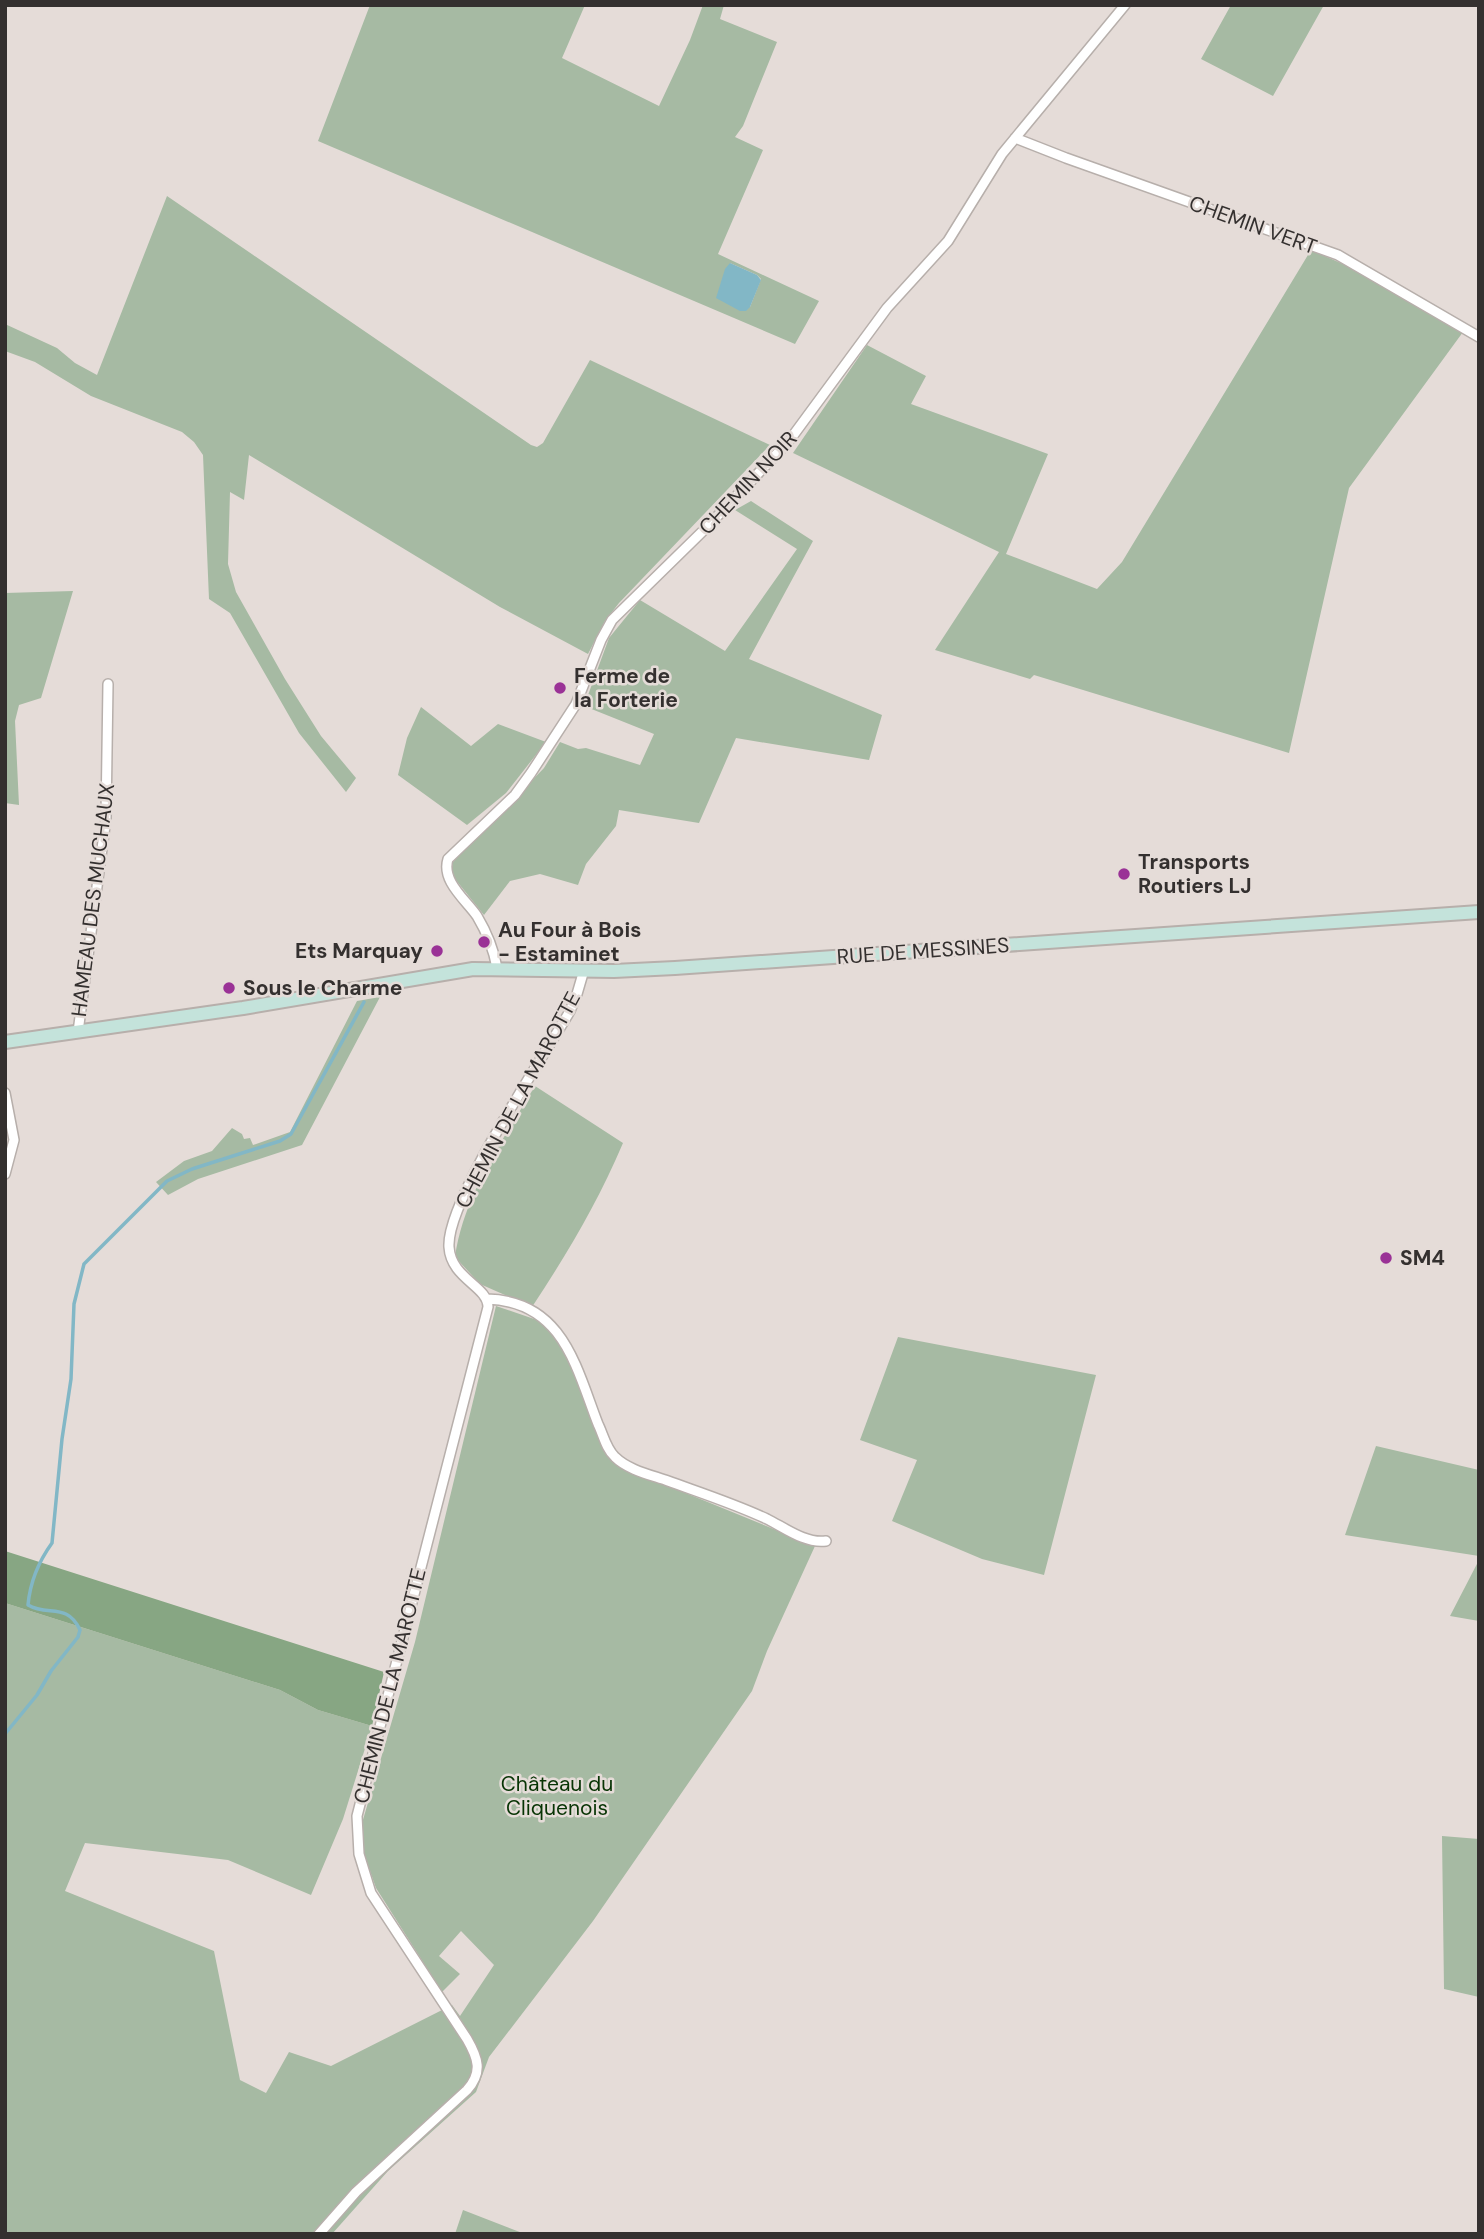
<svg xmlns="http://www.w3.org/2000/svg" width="1484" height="2239" font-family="'DM Sans',sans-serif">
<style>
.green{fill:#a6baa3;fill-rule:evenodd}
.forest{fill:#87a683}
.water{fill:#82b7c6}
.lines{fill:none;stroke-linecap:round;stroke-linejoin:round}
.stream{stroke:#82b7c6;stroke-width:3.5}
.street-casing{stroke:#b7afab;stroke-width:12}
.secondary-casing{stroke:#b7afab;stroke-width:16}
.street{stroke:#fff;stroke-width:9}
.secondary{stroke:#c4e3db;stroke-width:12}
.poi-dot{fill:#9a3296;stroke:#e5dcd8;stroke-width:2.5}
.labels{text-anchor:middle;stroke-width:5;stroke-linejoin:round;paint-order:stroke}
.street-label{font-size:21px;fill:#34302f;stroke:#e5dcd8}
.poi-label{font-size:21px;font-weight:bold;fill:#34302f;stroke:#e5dcd8;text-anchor:start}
.park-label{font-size:21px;fill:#073404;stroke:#e5dcd8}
</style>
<rect width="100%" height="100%" fill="#e5dcd8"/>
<path class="green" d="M 370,5 L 585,5 L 562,58 L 659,106 L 690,40 L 703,5 L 724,5 L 720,19 L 777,42 L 743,126 L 735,137 L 763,150 L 718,254 L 819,301 L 795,344 L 318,141 ZM 730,263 L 757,275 L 761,279 L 750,307 Z
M 1231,5 L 1324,5 L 1273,96 L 1201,59 Z
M 167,196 L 531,445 L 537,447 L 543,443 L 590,360 L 770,445 L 619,603 L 605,621 L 588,654 L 500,607 L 249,455 L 244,500 L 230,492 L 228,564 L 236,592 L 285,679 L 321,736 L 356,778 L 346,792 L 299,733 L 230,613 L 209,599 L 203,455 L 194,442 L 182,432 L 91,396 L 35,362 L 5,351 L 5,324 L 57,348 L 75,363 L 97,375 Z
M 1311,250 L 1352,268 L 1463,332 L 1349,488 L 1289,753 L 1034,675 L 1030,679 L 935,650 L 999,552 L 793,453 L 867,345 L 926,376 L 911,404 L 1048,454 L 1006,554 L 1097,589 L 1122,562 Z
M 751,501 L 813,541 L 749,659 L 882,715 L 869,760 L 736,738 L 699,823 L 619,810 L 616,826 L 586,864 L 578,885 L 540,874 L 510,881 L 484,915 L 451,874 L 453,862 L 544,768 L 560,742 L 578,749 L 586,748 L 640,765 L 654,734 L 584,706 L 609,638 L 640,600 L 725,651 L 797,549 L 735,510 Z
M 73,591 L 41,698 L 19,705 L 15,721 L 19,805 L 5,803 L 5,593 Z
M 421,707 L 471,746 L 498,724 L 546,742 L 506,793 L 467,825 L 398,775 L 407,738 Z
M 380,997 L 302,1145 L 198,1179 L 168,1195 L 156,1182 L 184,1161 L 212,1151 L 232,1128 L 242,1134 L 244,1139 L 250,1138 L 253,1145 L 290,1132 L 357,1001 Z
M 535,1086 L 623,1143 C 598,1202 567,1254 532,1307 L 480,1284 L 455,1257 C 464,1194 503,1140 535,1086 Z
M 496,1306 L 540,1321 L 561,1340 L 610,1459 L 622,1467 L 815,1546 L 767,1651 L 752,1691 L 593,1921 L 489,2057 L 476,2092 L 388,2171 L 332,2234 L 5,2234 L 5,1603 L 280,1690 L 318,1710 L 372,1726 L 343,1819 L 311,1895 L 228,1860 L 85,1843 L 65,1891 L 214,1951 L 240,2080 L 266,2093 L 289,2052 L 331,2066 L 452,2005 L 460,2016 L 494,1965 L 461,1931 L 439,1956 L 460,1974 L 442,1992 L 376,1888 L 364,1854 L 360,1830 L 415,1642 Z
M 898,1337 L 1096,1375 L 1044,1575 L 982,1559 L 892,1521 L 917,1460 L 860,1440 Z
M 1376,1446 L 1479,1470 L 1479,1556 L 1345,1535 Z
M 1479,1560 L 1479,1621 L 1450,1616 Z
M 1442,1836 L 1479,1839 L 1479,1997 L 1444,1989 Z
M 463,2210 L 525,2234 L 455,2234 Z"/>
<path class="forest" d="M 5,1551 L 384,1672 L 372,1726 L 318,1710 L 280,1690 L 5,1603 Z"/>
<path class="water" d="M 730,263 L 757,275 L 761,280 L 750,307 L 746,311 L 740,311 L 716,298 L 725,269 Z"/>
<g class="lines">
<path class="stream" d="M 5,1734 L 37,1695 L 51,1671 L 78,1637 L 80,1630 C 67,1602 48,1617 28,1605 C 30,1583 39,1561 52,1543 L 62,1439 L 71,1379 L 74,1304 L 84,1264 L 167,1181 L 192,1169 L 280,1141 L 291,1134 L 364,1002"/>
<defs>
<path id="street" d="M 1015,138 L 1066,158 L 1338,255 L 1479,337
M 497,968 C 494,951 486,931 477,916 C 466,900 441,881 448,859 L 515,795 L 531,773 L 576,704 L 601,640 L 612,620 L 707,527 L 789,441 L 887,308 L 948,241 L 1002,154 L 1125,5
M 78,1032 L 106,818 L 108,684
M 5,1093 L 14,1140 L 5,1174
M 487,1299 C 563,1301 576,1367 598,1424 C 603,1434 606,1449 615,1457 C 628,1470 651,1475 668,1481 C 701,1493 735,1504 767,1519 C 785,1528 806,1544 826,1541
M 319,2234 L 356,2192 L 467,2090 C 483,2072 478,2058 467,2039 L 371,1893 L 359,1854 L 357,1816 L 488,1307 C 488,1286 451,1279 449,1247 C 446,1201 543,1058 570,1011 L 577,994 L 584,970"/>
<path id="secondary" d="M 5,1042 L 243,1008 L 473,969 L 614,971 L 675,968 L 1479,912"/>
</defs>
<use href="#street" class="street-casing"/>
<use href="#secondary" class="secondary-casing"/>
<use href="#street" class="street"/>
<use href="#secondary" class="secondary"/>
</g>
<g class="poi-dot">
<circle cx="560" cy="688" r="7"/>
<circle cx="1124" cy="874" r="7"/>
<circle cx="484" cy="942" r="7"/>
<circle cx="437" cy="951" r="7"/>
<circle cx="229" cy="988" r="7"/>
<circle cx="1386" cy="1258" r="7"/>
</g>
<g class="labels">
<g class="street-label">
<text transform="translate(1253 225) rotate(20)" y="7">CHEMIN VERT</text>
<text transform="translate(748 483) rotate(-47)" y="7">CHEMIN NOIR</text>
<text transform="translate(93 900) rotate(-83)" y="7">HAMEAU DES MUCHAUX</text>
<text transform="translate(923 951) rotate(-4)" y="7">RUE DE MESSINES</text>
<text transform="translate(518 1100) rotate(-62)" y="7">CHEMIN DE LA MAROTTE</text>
<text transform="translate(390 1686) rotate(-76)" y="7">CHEMIN DE LA MAROTTE</text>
</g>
<g class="poi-label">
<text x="574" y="683">Ferme de<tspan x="574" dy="24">la Forterie</tspan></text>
<text x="1138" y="869">Transports<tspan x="1138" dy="24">Routiers LJ</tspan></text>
<text x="498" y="937">Au Four à Bois<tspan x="498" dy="24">- Estaminet</tspan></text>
<text x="423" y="958" text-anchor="end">Ets Marquay</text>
<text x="243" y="995">Sous le Charme</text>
<text x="1400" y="1265">SM4</text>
</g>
<g class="park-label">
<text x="557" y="1791">Château du<tspan x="557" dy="24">Cliquenois</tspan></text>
</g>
</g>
<rect width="1484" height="2239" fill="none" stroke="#34302f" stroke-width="14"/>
</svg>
